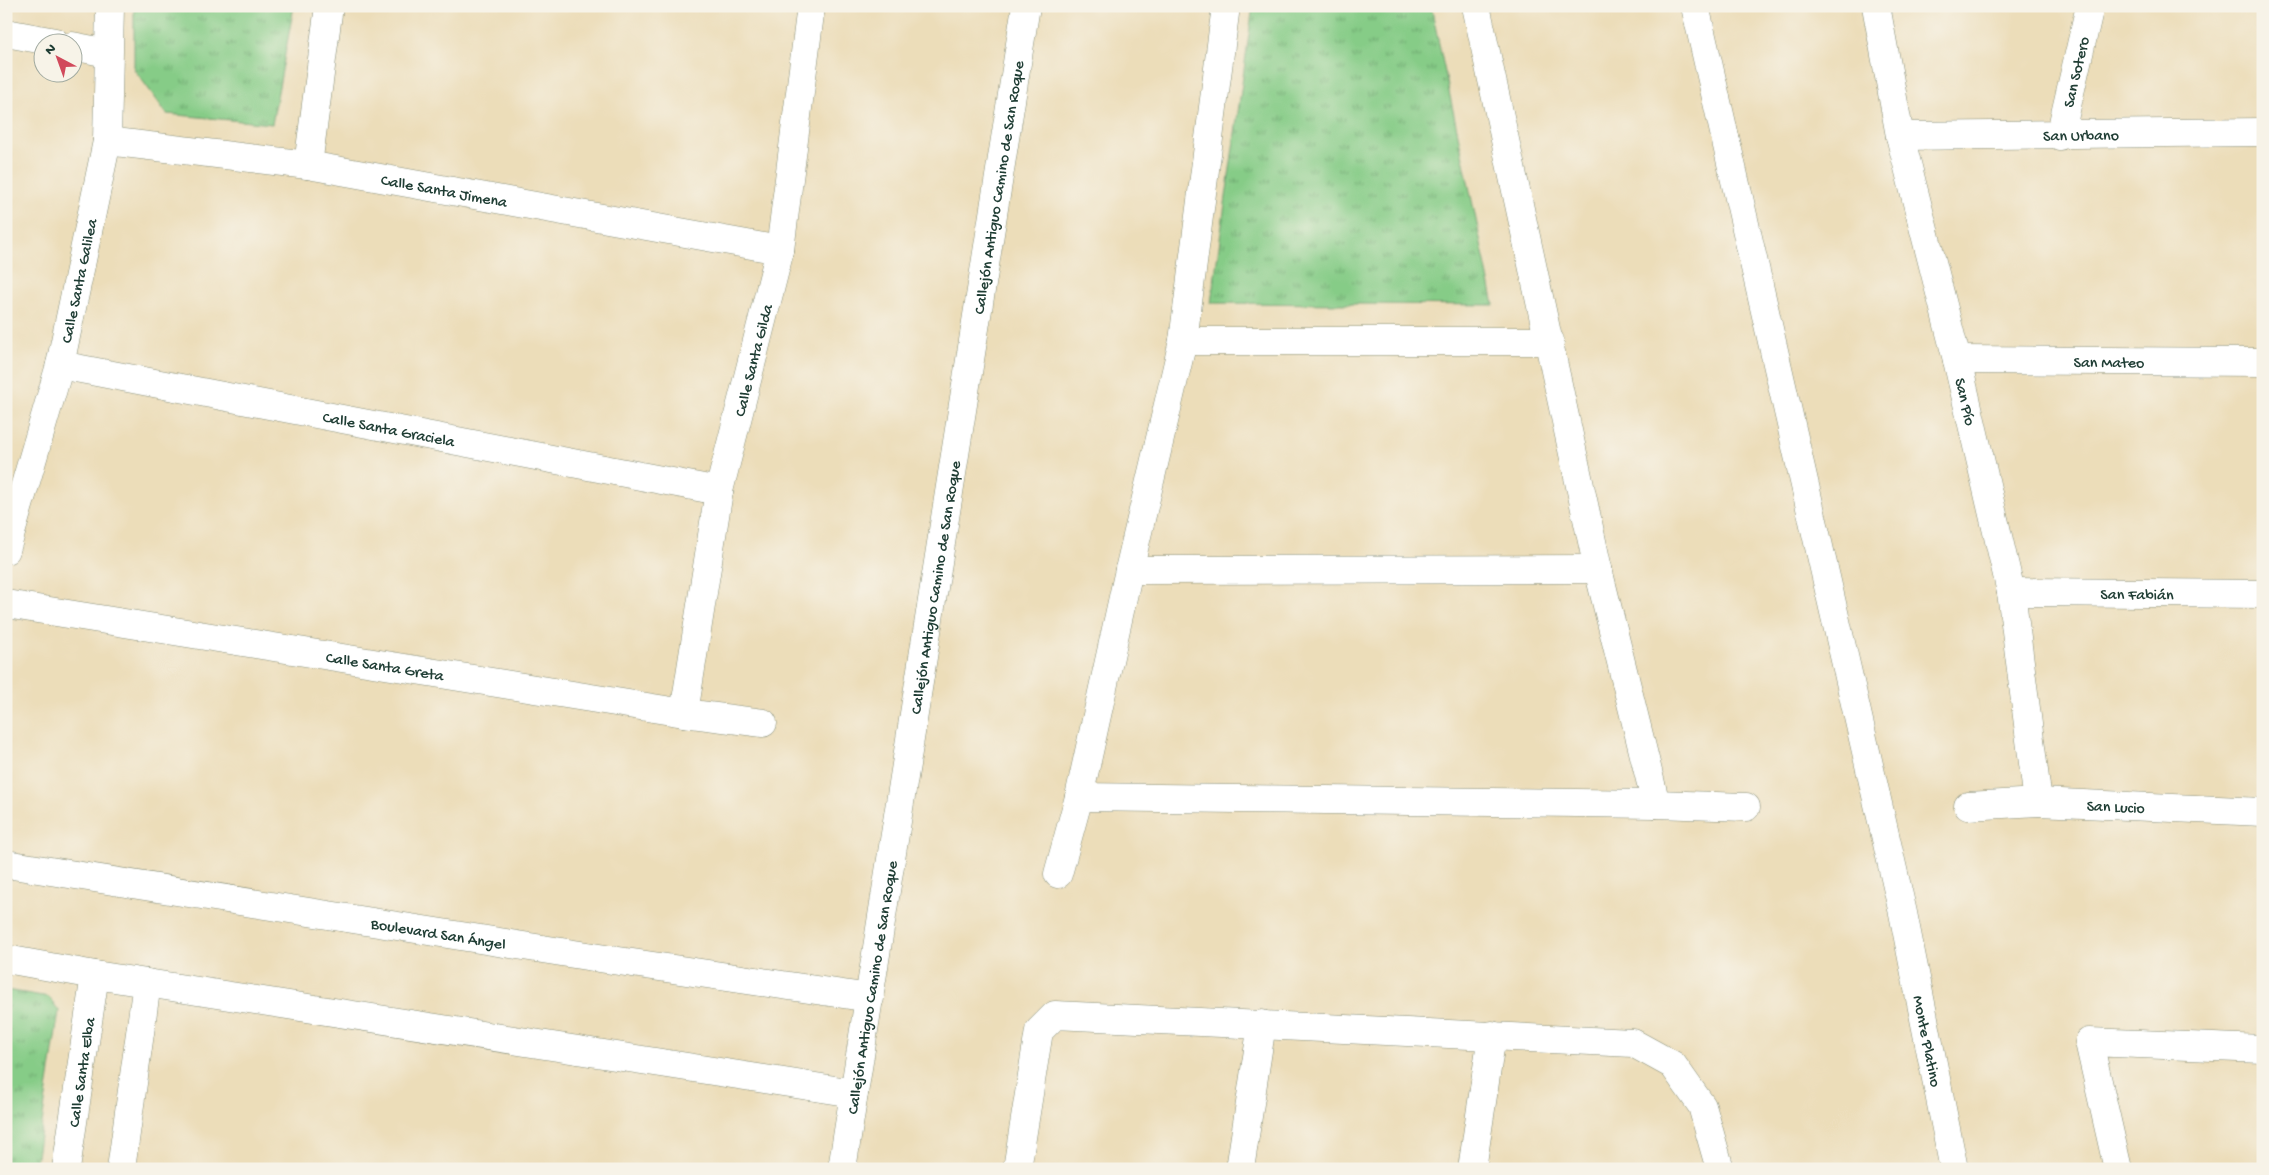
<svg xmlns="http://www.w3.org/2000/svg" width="2269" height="1175" font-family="'Gochi Hand',sans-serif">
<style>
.grass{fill:url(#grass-tufts);stroke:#52845e}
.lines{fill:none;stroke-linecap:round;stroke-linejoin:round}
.minor-casing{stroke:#868d76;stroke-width:29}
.tertiary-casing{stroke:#868d76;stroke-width:29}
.minor{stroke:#fff;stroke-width:28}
.tertiary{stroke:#fff;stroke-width:28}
.labels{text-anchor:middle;stroke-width:4;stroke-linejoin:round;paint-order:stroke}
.street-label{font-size:16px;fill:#1f3d34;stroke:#f7f3e8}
</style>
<defs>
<pattern id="grass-tufts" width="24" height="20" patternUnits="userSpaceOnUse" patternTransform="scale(1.25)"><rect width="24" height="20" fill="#86cc87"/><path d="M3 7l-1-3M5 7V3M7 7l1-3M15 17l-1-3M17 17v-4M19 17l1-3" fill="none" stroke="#6da76f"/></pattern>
</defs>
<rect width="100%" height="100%" fill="#f7f3e8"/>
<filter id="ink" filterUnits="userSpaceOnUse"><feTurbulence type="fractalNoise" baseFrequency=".02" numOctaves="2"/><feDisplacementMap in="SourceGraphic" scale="10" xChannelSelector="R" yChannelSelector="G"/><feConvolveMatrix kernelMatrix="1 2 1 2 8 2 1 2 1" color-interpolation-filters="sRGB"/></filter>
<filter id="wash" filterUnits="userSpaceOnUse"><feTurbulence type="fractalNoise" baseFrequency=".0096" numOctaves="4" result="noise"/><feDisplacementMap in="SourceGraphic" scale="20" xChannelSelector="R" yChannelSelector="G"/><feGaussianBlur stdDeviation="1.12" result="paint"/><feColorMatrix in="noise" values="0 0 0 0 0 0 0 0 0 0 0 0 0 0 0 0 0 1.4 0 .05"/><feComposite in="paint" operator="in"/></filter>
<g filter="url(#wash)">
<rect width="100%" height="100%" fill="#ecddb9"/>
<path class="grass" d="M 134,6 L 294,6 L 272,124 L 167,114 L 134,69 Z
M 1253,6 L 1431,6 L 1494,305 L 1211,303 Z
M 6,990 L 49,997 L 59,1011 L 35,1169 L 6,1169 Z"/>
</g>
<g filter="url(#ink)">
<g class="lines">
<defs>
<g id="minor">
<path d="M 1476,6 L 1598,569 L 1656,804"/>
<path id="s1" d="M 1695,6 L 1903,913 L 1954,1169"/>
<path id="s2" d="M 1876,6 L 1900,136 L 1957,360 L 2011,592 L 2038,802"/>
<path d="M 6,33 L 55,42"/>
<path d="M 72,46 L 108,53"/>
<path id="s3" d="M 1900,136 L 2263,132"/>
<path id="s4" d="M 2060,136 L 2090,6"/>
<path id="s5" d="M 107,141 L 308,165 L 780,250"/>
<path d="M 308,165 L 329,6"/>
<path d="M 1183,341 L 1550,341"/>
<path id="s6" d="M 1957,360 L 2263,362"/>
<path id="s7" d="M 60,365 L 719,491"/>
<path id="s8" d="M 6,550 L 60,365 L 107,141 L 110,6"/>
<path d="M 1129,570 L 1598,569"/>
<path id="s9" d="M 2011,592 L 2263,594"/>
<path id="s10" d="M 6,604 L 684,713 L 763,723"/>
<path id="s11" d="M 684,713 L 719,491 L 780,250 L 811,6"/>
<path d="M 1079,797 L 1656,804 L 1746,807"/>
<path id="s12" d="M 1968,806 L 2038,802 L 2263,812"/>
<path d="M 1058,874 L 1079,797 L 1129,570 L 1183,341 L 1226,6"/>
<path id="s13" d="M 66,1169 L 95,975"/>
<path d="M 121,1169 L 147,983"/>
<path id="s14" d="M 842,1169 L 1026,6"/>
<path d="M 1017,1169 L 1039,1031 L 1055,1015 L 1633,1043 L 1673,1065 L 1702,1106 L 1720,1169"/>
<path d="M 1240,1169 L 1262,1024"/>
<path d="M 1472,1169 L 1492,1035"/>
<path d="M 2118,1169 L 2089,1042 L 2263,1049"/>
</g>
<g id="tertiary">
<path id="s15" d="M 6,864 L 612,960 L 870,998"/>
<path d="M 6,959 L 95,975 L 854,1093"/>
</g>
</defs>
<use href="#minor" class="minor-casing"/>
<use href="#tertiary" class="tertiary-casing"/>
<use href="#minor" class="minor"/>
<use href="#tertiary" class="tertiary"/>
</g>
</g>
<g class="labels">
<g class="street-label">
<text dy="6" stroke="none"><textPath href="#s4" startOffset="66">San Sotero</textPath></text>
<text dy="6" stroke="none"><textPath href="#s3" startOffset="181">San Urbano</textPath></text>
<text dy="6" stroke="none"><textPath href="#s14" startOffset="994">Callejón Antiguo Camino de San Roque</textPath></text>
<text dy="6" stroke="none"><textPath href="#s5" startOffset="341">Calle Santa Jimena</textPath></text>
<text dy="6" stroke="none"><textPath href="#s8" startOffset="279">Calle Santa Galilea</textPath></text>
<text dy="6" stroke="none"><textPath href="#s11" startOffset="360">Calle Santa Gilda</textPath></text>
<text dy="6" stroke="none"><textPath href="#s6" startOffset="152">San Mateo</textPath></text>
<text dy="6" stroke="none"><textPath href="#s2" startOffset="406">San Pío</textPath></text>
<text dy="6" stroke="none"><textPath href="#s7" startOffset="335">Calle Santa Graciela</textPath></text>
<text dy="6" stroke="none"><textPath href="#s14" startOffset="589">Callejón Antiguo Camino de San Roque</textPath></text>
<text dy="6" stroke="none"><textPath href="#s9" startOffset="126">San Fabián</textPath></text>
<text dy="6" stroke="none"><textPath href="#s10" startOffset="384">Calle Santa Greta</textPath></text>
<text dy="6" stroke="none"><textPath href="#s12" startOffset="148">San Lucio</textPath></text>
<text dy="6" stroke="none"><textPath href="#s15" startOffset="438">Boulevard San Ángel</textPath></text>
<text dy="6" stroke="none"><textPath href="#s14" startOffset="184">Callejón Antiguo Camino de San Roque</textPath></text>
<text dy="6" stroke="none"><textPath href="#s1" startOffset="1061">Monte Platino</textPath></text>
<text dy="6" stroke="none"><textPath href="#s13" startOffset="98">Calle Santa Elba</textPath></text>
</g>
</g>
<rect width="2269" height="1175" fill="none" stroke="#f7f3e8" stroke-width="25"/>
<g transform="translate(58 58) rotate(319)"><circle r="24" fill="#f7f3e8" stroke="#a1aaa0"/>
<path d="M0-4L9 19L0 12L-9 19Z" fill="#d1495b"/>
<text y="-8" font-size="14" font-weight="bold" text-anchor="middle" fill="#1f3d34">N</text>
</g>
</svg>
